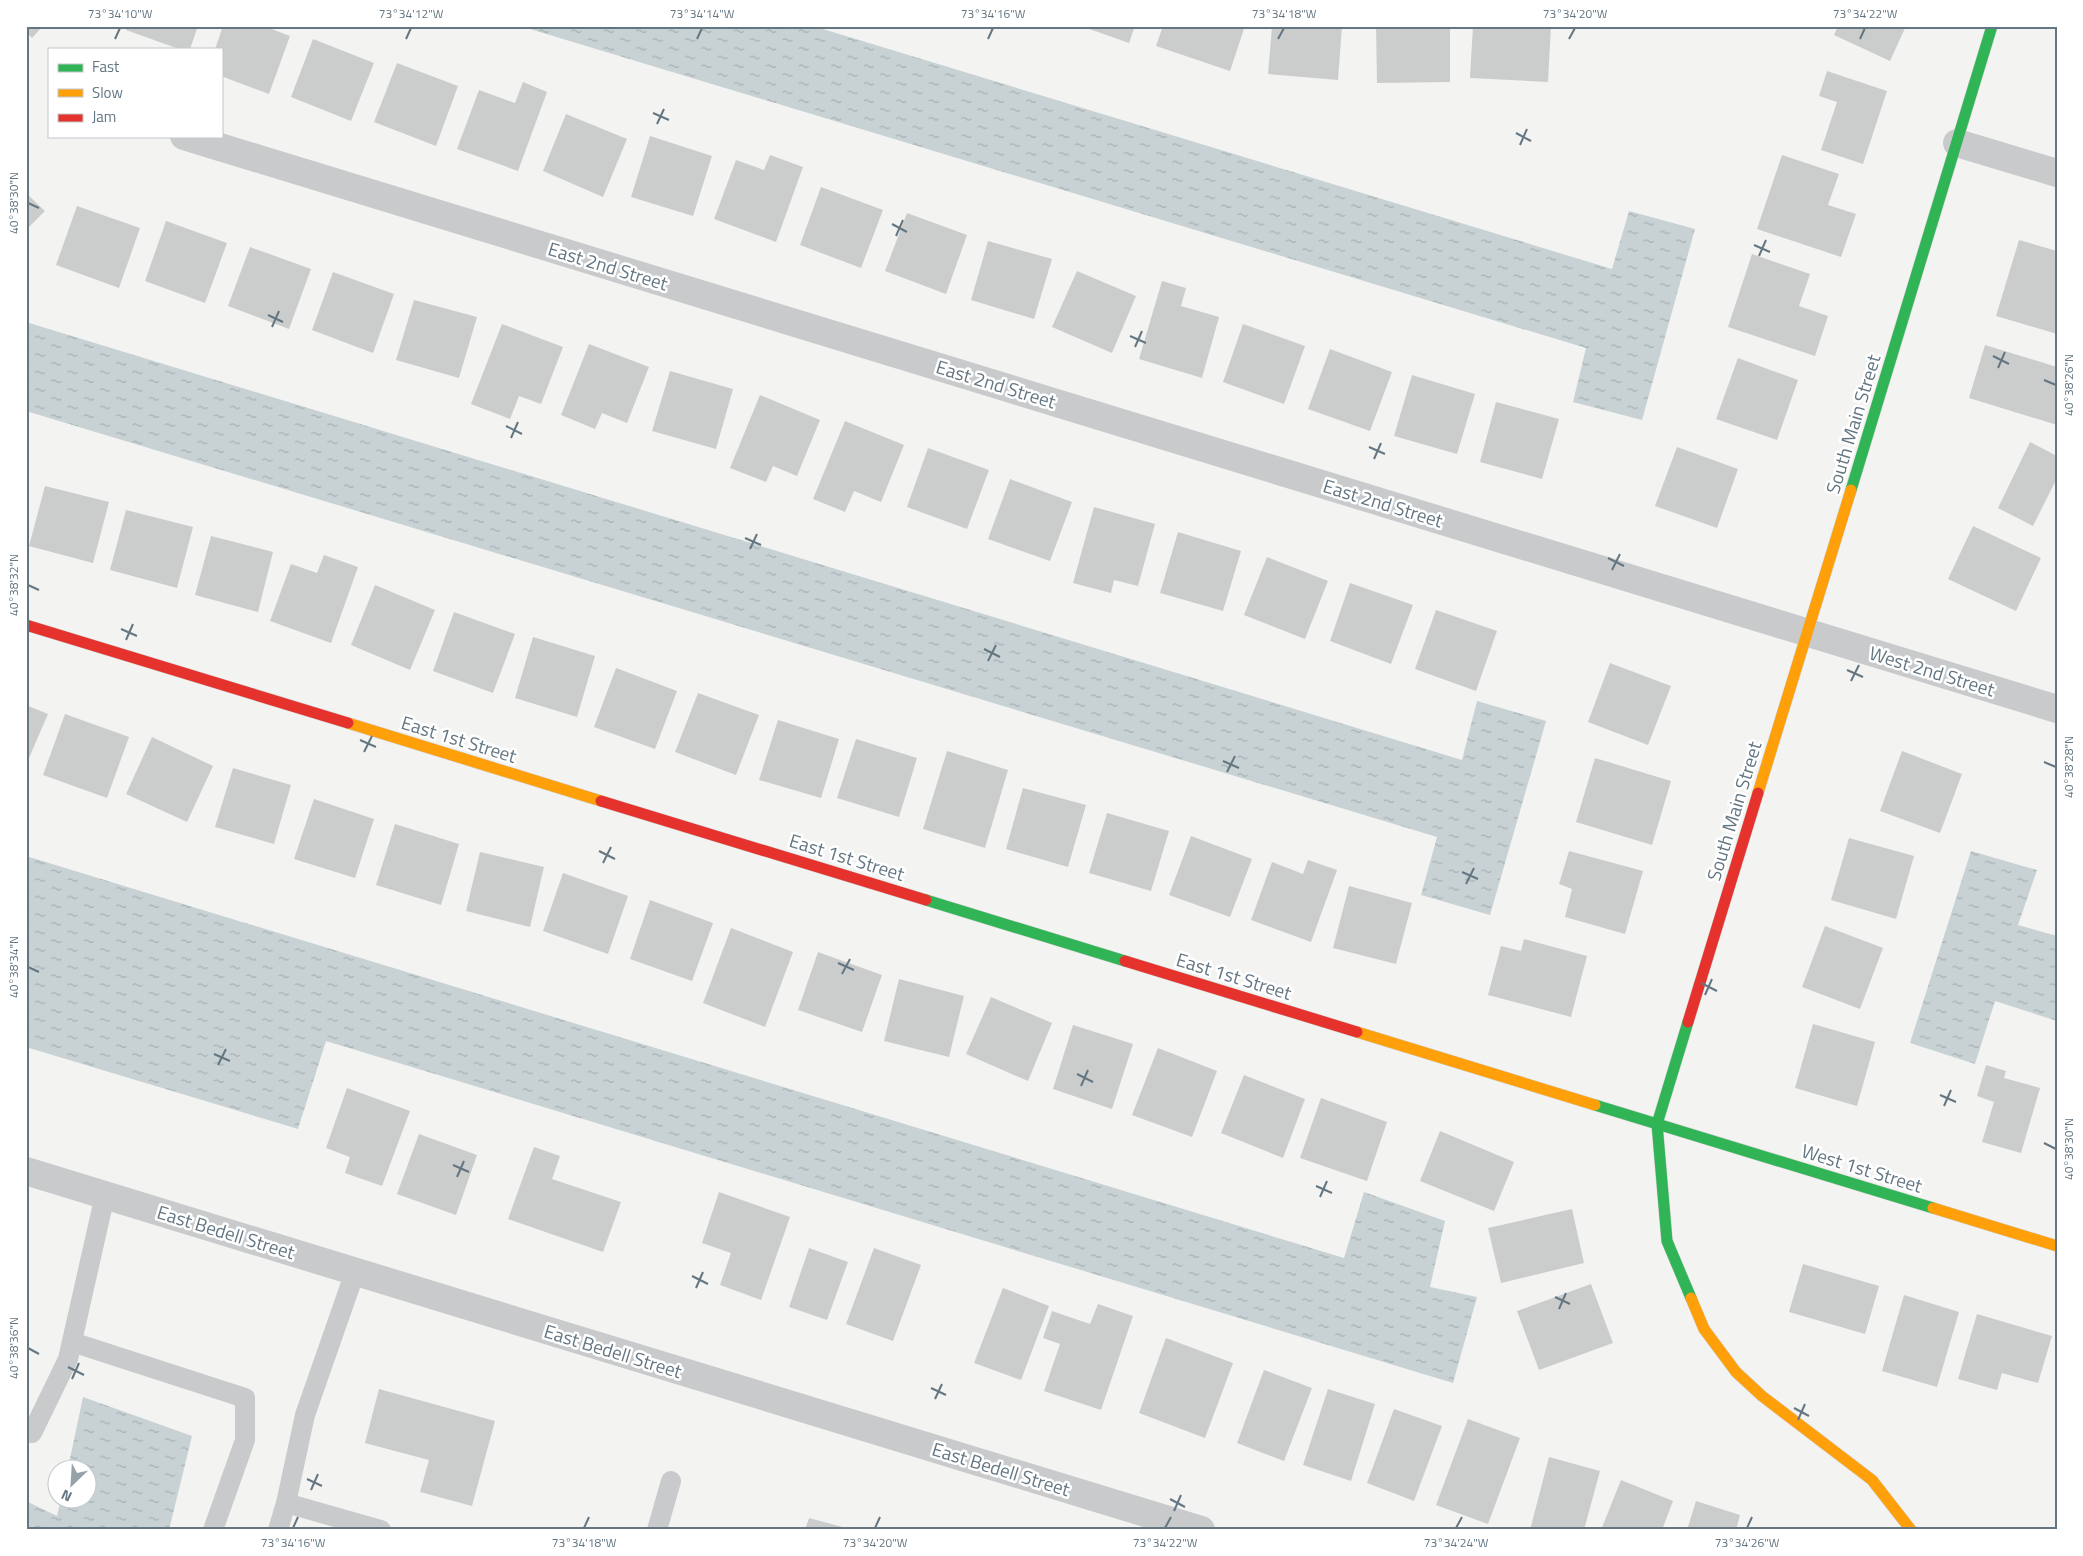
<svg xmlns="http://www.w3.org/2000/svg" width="2083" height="1556" font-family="'Titillium Web',sans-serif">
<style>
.water{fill:url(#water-ripples)}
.building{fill:#cbcdcd}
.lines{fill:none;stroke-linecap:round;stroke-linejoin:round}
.fast-casing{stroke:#d0d1d1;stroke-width:12}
.slow-casing{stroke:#d0d1d1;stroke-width:12}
.jam-casing{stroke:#d0d1d1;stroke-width:12}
.lane{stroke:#c8cacb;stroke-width:20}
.street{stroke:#c8cacb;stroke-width:28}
.fast{stroke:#30b455;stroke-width:11}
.slow{stroke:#ff9f0a;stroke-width:11}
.jam{stroke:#e5322d;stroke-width:11}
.ticks{fill:none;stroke:#637682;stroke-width:2}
.labels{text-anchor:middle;stroke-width:5;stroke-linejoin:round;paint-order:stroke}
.street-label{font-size:19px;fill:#637682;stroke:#fff}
.neatline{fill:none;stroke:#637682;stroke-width:2}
.ticks-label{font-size:12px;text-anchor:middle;fill:#637682}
</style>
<defs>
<pattern id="water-ripples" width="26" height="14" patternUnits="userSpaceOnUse" patternTransform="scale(1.25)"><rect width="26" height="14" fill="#c8d2d4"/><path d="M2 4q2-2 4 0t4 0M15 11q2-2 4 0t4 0" fill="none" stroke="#a6afb1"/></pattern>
</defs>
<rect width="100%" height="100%" fill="#f3f3f1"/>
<path class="water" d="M 520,26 L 813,26 L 1612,269 L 1629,211 L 1695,229 L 1642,420 L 1573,402 L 1586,348 Z
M 26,322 L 1462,760 L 1477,701 L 1546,721 L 1490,915 L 1421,895 L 1437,837 L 26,411 Z
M 1971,851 L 2037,870 L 2018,925 L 2057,936 L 2057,1021 L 1995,1001 L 1975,1064 L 1910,1043 Z
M 26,856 L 1344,1258 L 1364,1192 L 1445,1221 L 1430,1287 L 1477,1297 L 1453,1383 L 326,1041 L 298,1129 L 26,1047 Z
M 83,1397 L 192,1436 L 169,1530 L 26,1530 L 26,1501 L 57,1516 L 61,1499 L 88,1498 L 88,1468 L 68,1468 Z"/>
<path class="building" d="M 26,26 L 43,26 L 32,38 L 26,32 Z
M 127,26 L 198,26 L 190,49 L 179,49 L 126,30 Z
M 223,26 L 264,26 L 290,36 L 269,94 L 221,76 L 221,49 L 215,49 Z
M 1081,26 L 1135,26 L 1129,43 Z
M 1163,26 L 1245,26 L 1230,71 L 1156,46 Z
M 1272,26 L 1342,26 L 1338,80 L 1268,74 Z
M 1376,26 L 1450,26 L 1450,82 L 1377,83 Z
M 1473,26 L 1551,26 L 1548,82 L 1470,78 Z
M 1838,26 L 1906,26 L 1890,61 L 1834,35 Z
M 313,39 L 374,63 L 351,121 L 291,97 Z
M 397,63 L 458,86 L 436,146 L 374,122 Z
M 1827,71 L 1887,91 L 1863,164 L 1821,150 L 1837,102 L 1819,96 Z
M 523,82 L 547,92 L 518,171 L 457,149 L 479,90 L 515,103 Z
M 566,114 L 627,139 L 603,197 L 543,171 Z
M 650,136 L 712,156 L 693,216 L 631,197 Z
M 770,155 L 803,167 L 776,242 L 714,219 L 736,160 L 764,170 Z
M 1782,155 L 1839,174 L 1828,205 L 1856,214 L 1841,257 L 1757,229 Z
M 821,187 L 883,210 L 861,268 L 800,245 Z
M 26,193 L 45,211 L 26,230 Z
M 77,206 L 140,228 L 119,288 L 56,265 Z
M 907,213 L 967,235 L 946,294 L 885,271 Z
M 166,221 L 227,243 L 205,303 L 145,281 Z
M 2019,240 L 2057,251 L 2057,334 L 1996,316 Z
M 988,241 L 1052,259 L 1034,319 L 971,300 Z
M 250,247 L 311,269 L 289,329 L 228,306 Z
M 1752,254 L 1810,274 L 1799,306 L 1828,316 L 1815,356 L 1728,327 Z
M 1077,271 L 1136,296 L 1112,353 L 1052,327 Z
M 333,272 L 394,294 L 373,353 L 312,330 Z
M 1162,281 L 1186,288 L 1181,306 L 1219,317 L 1202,378 L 1139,359 Z
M 414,300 L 477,317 L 459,378 L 396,360 Z
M 502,324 L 563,347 L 541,404 L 519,396 L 510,419 L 471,404 Z
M 1243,324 L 1305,346 L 1284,404 L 1223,382 Z
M 589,344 L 649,367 L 627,423 L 602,413 L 595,429 L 561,415 Z
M 1985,345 L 2057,367 L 2057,425 L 1969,398 Z
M 1330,349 L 1392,372 L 1370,431 L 1308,409 Z
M 1738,358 L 1798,380 L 1777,440 L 1716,419 Z
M 670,371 L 733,389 L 716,449 L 652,431 Z
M 1412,375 L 1475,394 L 1457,454 L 1394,436 Z
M 760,395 L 820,420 L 797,476 L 773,466 L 766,482 L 730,468 Z
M 1496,402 L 1559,419 L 1542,479 L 1480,462 Z
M 845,421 L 904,445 L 881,502 L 854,491 L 845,512 L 813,499 Z
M 2030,442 L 2057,456 L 2057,478 L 2033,526 L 1998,508 Z
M 1677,447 L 1738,469 L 1717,528 L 1655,506 Z
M 928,448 L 989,470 L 967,529 L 907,507 Z
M 1010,479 L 1072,502 L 1050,561 L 988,539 Z
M 45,486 L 109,502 L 93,563 L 29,546 Z
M 1094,507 L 1155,524 L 1138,586 L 1114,580 L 1111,593 L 1073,583 Z
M 126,510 L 193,527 L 177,588 L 110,570 Z
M 1973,526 L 2041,558 L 2016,611 L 1948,579 Z
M 1178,532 L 1241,551 L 1223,611 L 1160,593 Z
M 211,536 L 273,552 L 258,612 L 195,595 Z
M 324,555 L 358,567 L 331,643 L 270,621 L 291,564 L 317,573 Z
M 1267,557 L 1328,581 L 1305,639 L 1244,615 Z
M 1350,583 L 1413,605 L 1391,664 L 1330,641 Z
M 375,585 L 435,610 L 410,670 L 351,645 Z
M 1436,610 L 1497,631 L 1476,691 L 1415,669 Z
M 454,612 L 515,634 L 493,693 L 433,671 Z
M 533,637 L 595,656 L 577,717 L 515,698 Z
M 1610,663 L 1671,686 L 1648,745 L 1588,722 Z
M 616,668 L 677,691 L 655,749 L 594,727 Z
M 698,693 L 759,715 L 736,775 L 675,752 Z
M 26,705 L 48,714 L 26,765 Z
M 65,714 L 129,737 L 107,798 L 43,775 Z
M 778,720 L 839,739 L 821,798 L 759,780 Z
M 152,737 L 213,766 L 187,822 L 126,794 Z
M 856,739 L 917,758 L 899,817 L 837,798 Z
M 947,751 L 1008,770 L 985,848 L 923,829 Z
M 1902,751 L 1962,774 L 1940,833 L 1880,811 Z
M 1595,758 L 1671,781 L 1652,845 L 1576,822 Z
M 233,768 L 291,785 L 274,844 L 215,827 Z
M 1023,788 L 1086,805 L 1068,867 L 1006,849 Z
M 314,799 L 374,819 L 355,878 L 294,859 Z
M 1107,813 L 1169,831 L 1151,891 L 1089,873 Z
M 395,824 L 459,844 L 441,905 L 376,885 Z
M 1191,836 L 1252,859 L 1230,917 L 1169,895 Z
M 1849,838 L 1914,856 L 1896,919 L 1831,900 Z
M 1569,851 L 1643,871 L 1625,934 L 1565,917 L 1572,889 L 1559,884 Z
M 480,852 L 544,867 L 530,927 L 466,911 Z
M 1308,860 L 1337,870 L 1311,942 L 1251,920 L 1272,862 L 1303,874 Z
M 563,873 L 628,896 L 608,954 L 543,931 Z
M 1349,886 L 1412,903 L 1396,964 L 1333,948 Z
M 650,900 L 713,923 L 692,981 L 630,959 Z
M 1825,926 L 1883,948 L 1860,1009 L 1802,987 Z
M 731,928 L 793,952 L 765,1027 L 703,1003 Z
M 1524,939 L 1587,956 L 1571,1017 L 1488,995 L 1501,946 L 1521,951 Z
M 818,952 L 882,975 L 862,1032 L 798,1010 Z
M 899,979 L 964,996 L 949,1057 L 884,1041 Z
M 991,997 L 1052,1023 L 1028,1081 L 966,1054 Z
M 1813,1024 L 1875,1042 L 1857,1106 L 1795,1088 Z
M 1073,1025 L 1133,1044 L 1112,1109 L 1053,1089 Z
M 1158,1048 L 1217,1071 L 1192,1137 L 1132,1115 Z
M 1986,1065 L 2006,1071 L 2004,1078 L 2040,1088 L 2021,1153 L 1982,1142 L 1994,1102 L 1977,1096 Z
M 1244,1075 L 1305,1099 L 1283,1158 L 1221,1133 Z
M 347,1088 L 410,1111 L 382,1186 L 345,1173 L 350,1157 L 326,1148 Z
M 1321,1098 L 1387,1122 L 1367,1181 L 1300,1158 Z
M 1440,1131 L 1514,1162 L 1494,1211 L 1420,1181 Z
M 419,1134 L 477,1155 L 456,1215 L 397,1194 Z
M 534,1147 L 560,1156 L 552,1179 L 621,1202 L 603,1252 L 508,1219 Z
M 719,1192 L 790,1217 L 761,1300 L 720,1285 L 731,1253 L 702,1243 Z
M 1572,1209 L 1584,1263 L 1501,1283 L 1488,1228 Z
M 809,1248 L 848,1262 L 827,1320 L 789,1307 Z
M 874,1248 L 921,1265 L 893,1341 L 846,1324 Z
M 1803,1264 L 1879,1286 L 1865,1334 L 1789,1312 Z
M 1591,1284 L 1613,1343 L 1539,1370 L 1517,1311 Z
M 1003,1288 L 1049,1306 L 1021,1380 L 974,1363 Z
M 1904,1295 L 1959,1312 L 1937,1387 L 1882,1371 Z
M 1098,1304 L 1133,1316 L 1101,1410 L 1044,1391 L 1060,1344 L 1043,1338 L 1052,1311 L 1090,1324 Z
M 1977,1314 L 2052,1336 L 2038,1383 L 2002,1373 L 1997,1390 L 1958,1379 Z
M 1166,1338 L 1233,1363 L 1205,1438 L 1139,1413 Z
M 1264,1370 L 1312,1388 L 1284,1461 L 1237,1443 Z
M 379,1389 L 495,1421 L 472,1506 L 420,1492 L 429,1460 L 365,1443 Z
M 1328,1389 L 1375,1404 L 1351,1481 L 1303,1465 Z
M 1394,1409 L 1442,1426 L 1414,1501 L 1367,1483 Z
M 1468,1419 L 1520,1438 L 1488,1524 L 1436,1505 Z
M 1549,1457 L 1600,1471 L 1584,1530 L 1530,1530 Z
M 1621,1480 L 1673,1501 L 1662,1530 L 1601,1530 Z
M 1696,1501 L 1740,1515 L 1736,1530 L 1687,1530 Z
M 809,1518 L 850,1529 L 850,1530 L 805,1530 Z"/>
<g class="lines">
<defs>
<path id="fast" d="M 1851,490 L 1992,26
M 926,900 L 1125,961
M 1688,1022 L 1657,1124 L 1667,1241 L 1691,1298
M 1595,1105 L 1933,1208"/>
<path id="slow" d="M 348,723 L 601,801
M 1758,793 L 1851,490
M 1357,1032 L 1595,1105
M 1933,1208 L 2057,1246
M 1691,1298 L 1704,1329 L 1736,1372 L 1762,1396 L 1872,1480 L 1911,1530"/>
<path id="jam" d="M 26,625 L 348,723
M 601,801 L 926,900
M 1125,961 L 1357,1032
M 1688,1022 L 1758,793"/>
</defs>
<use href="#fast" class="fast-casing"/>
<use href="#slow" class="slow-casing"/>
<use href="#jam" class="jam-casing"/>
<path class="lane" d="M 355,1272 L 305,1415 L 286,1503 L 381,1530
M 72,1342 L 245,1398 L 245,1440 L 213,1530
M 26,1431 L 32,1433 L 68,1359 L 105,1195
M 278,1530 L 286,1503
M 657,1530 L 671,1481"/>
<path class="street" d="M 184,136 L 2057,709
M 1957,143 L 2057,173
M 26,1171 L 1201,1530"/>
<use href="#fast" class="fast"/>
<use href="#slow" class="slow"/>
<use href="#jam" class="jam"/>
</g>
<path class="ticks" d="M 115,39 L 120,28M 406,39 L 411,28M 697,39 L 702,28M 988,39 L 993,28M 1278,39 L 1284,28M 1569,39 L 1575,28M 1860,39 L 1865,28M 653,113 L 669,120M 657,124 L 664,109M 1516,133 L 1531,141M 1520,145 L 1527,129M 28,203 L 39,208M 892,224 L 907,232M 896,236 L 903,220M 1754,245 L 1770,252M 1759,256 L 1766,240M 268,315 L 283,322M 272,327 L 279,311M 1130,336 L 1146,343M 1135,347 L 1142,331M 1993,356 L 2009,364M 1998,368 L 2005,352M 2044,380 L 2056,385M 506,426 L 522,434M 511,438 L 518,422M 1369,447 L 1385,454M 1374,459 L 1381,443M 745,538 L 761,545M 750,549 L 757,534M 1608,558 L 1624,566M 1612,570 L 1620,554M 28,585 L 39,590M 121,629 L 137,636M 126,640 L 133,624M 984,649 L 1000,657M 988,661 L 996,645M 1847,670 L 1863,677M 1851,681 L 1859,665M 360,740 L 376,747M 364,752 L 372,736M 1223,761 L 1239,768M 2044,762 L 2056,767M 1227,772 L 1235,756M 599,851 L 615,859M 603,863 L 611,847M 1462,872 L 1478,879M 1466,884 L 1474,868M 838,963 L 854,970M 28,967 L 39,972M 842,974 L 850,959M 1701,983 L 1717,991M 1705,995 L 1712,979M 214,1054 L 230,1061M 218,1065 L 226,1049M 1077,1074 L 1093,1082M 1081,1086 L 1088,1070M 1940,1095 L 1956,1102M 1944,1106 L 1951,1090M 2044,1143 L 2056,1149M 453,1165 L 469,1172M 457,1177 L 464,1161M 1316,1186 L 1332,1193M 1320,1197 L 1327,1181M 692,1276 L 708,1284M 696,1288 L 703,1272M 1555,1297 L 1570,1304M 1559,1309 L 1566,1293M 28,1348 L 39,1354M 68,1367 L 84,1375M 72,1379 L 79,1363M 931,1388 L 946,1395M 935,1399 L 942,1384M 1794,1408 L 1809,1416M 1798,1420 L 1805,1404M 307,1479 L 322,1486M 311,1490 L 318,1474M 1170,1499 L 1185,1507M 1174,1511 L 1181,1495M 293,1528 L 298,1517M 584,1528 L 589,1517M 875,1528 L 880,1517M 1165,1528 L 1171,1517M 1456,1528 L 1462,1517M 1747,1528 L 1752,1517"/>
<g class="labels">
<g class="street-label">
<text transform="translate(608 266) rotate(17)" y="7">East 2nd Street</text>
<text transform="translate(996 384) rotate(17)" y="7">East 2nd Street</text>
<text transform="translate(1853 424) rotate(-73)" y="7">South Main Street</text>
<text transform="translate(1383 503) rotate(17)" y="7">East 2nd Street</text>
<text transform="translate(1932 671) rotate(17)" y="7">West 2nd Street</text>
<text transform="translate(459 739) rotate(17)" y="7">East 1st Street</text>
<text transform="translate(1734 811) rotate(-73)" y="7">South Main Street</text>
<text transform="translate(847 857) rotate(17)" y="7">East 1st Street</text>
<text transform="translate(1234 976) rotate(17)" y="7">East 1st Street</text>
<text transform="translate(1862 1168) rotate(17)" y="7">West 1st Street</text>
<text transform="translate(226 1232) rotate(17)" y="7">East Bedell Street</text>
<text transform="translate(613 1351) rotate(17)" y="7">East Bedell Street</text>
<text transform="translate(1001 1469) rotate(17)" y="7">East Bedell Street</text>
</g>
</g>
<rect width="2083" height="1556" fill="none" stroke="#ffffff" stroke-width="55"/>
<rect x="48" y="48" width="175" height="90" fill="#ffffff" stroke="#c1c8cd"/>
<rect x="58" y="64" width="25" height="8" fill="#30b455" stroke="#c1c8cd"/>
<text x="92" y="72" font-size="15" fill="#637682">Fast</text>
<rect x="58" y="89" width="25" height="8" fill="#ff9f0a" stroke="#c1c8cd"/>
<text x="92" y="98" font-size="15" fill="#637682">Slow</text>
<rect x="58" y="114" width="25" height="8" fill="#e5322d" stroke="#c1c8cd"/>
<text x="92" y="122" font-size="15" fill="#637682">Jam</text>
<g transform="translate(72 1484) rotate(205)"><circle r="24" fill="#ffffff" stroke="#c1c8cd"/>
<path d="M0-4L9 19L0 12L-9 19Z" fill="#95a2a9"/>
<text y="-8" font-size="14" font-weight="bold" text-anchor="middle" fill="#637682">N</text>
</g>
<rect x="28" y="28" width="2028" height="1500" class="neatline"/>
<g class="ticks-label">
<text x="120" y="18">73°34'10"W</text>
<text x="411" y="18">73°34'12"W</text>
<text x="702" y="18">73°34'14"W</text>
<text x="993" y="18">73°34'16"W</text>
<text x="1284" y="18">73°34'18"W</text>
<text x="1575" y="18">73°34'20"W</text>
<text x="1865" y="18">73°34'22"W</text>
<text transform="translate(14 203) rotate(-90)" y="4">40°38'30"N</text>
<text transform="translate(2069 385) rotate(-90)" y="4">40°38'26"N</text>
<text transform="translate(14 585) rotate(-90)" y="4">40°38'32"N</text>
<text transform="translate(2069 767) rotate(-90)" y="4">40°38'28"N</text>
<text transform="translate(14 967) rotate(-90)" y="4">40°38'34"N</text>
<text transform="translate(2069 1149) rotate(-90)" y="4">40°38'30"N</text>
<text transform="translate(14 1348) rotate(-90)" y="4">40°38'36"N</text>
<text x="293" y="1547">73°34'16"W</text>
<text x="584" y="1547">73°34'18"W</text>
<text x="875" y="1547">73°34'20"W</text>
<text x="1165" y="1547">73°34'22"W</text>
<text x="1456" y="1547">73°34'24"W</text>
<text x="1747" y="1547">73°34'26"W</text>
</g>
</svg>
